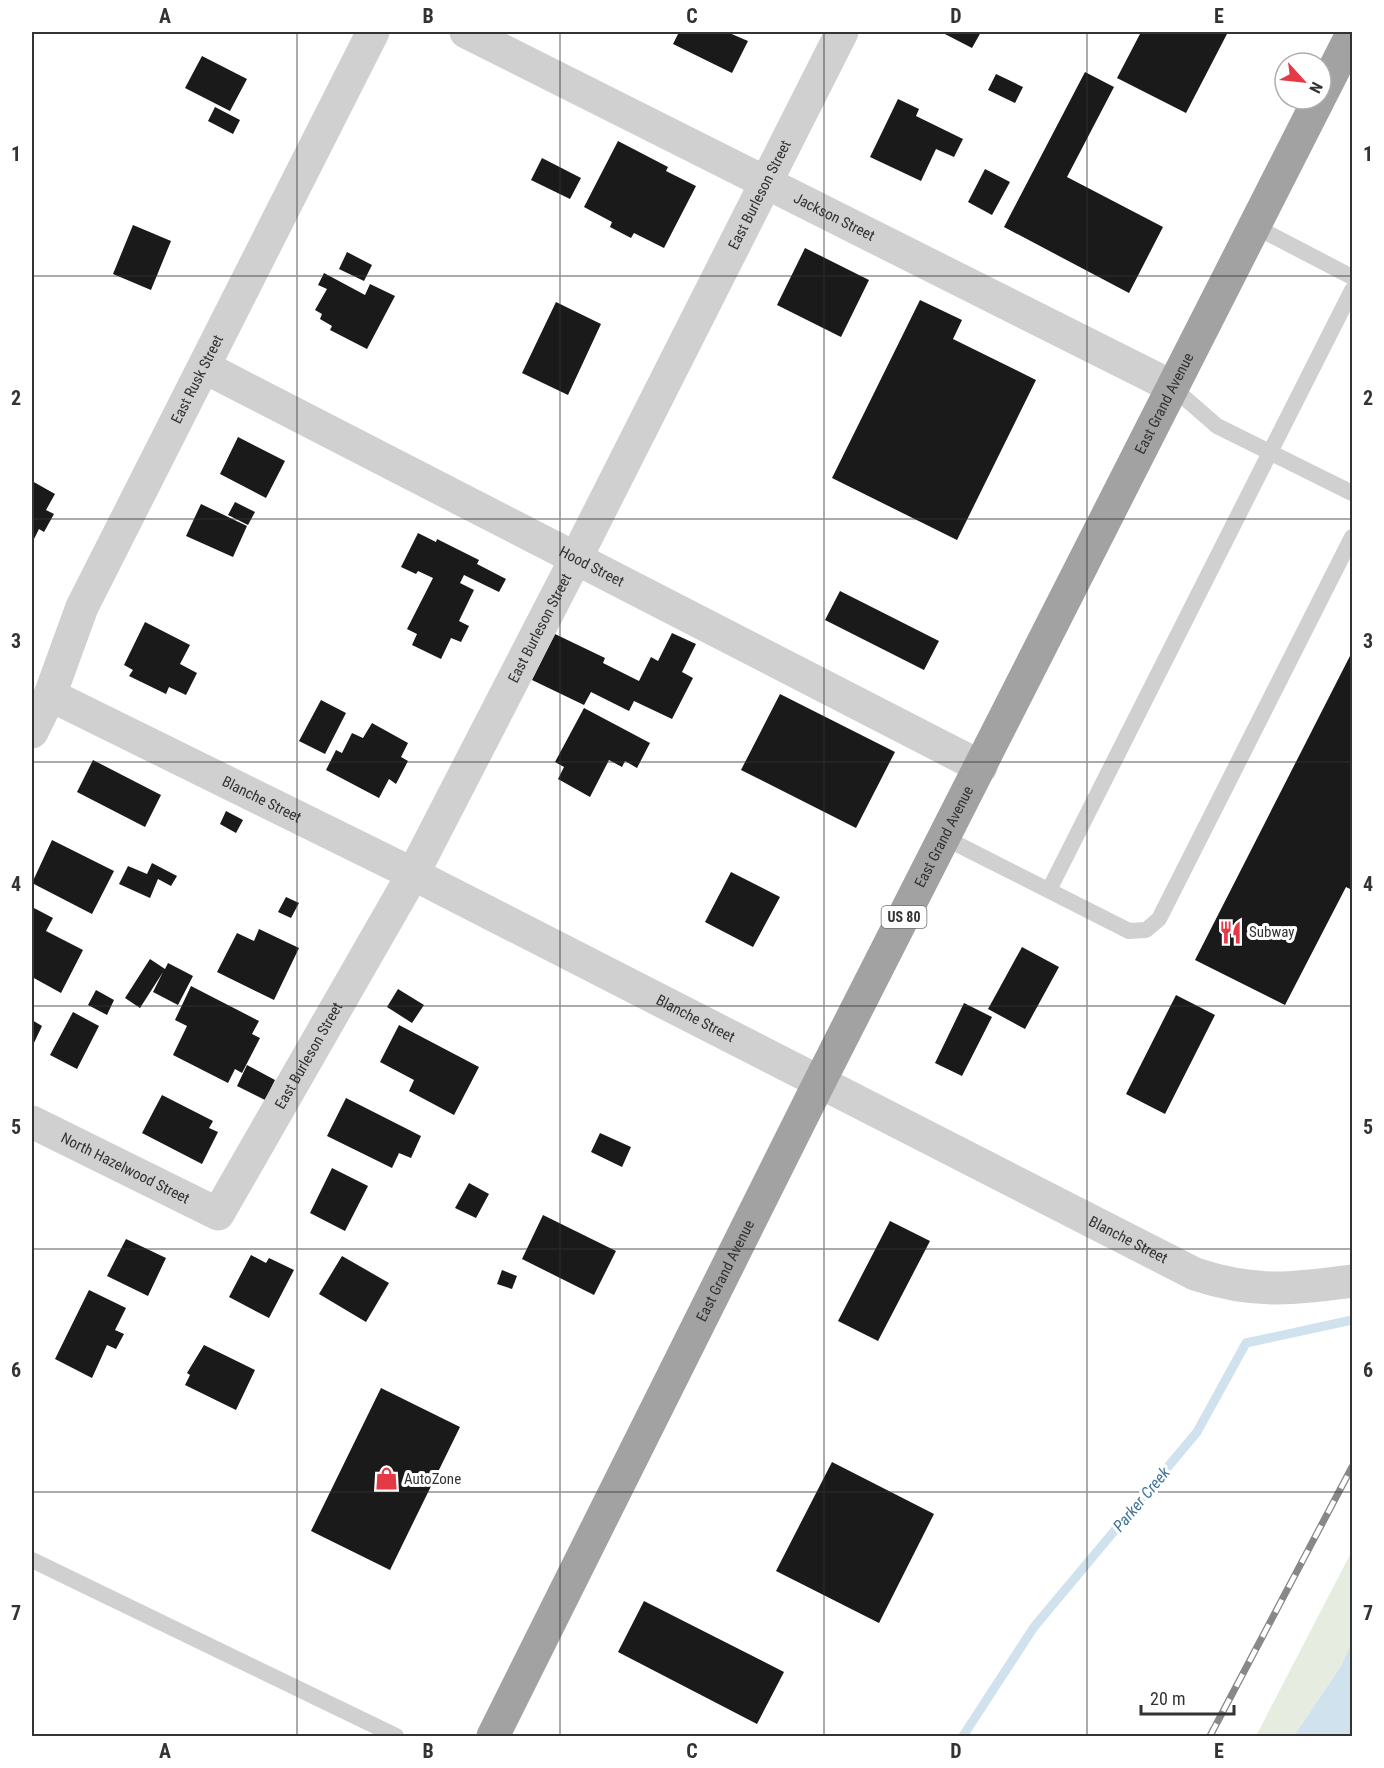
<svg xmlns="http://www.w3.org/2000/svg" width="1384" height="1768" font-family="'Roboto Condensed',sans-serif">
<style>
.green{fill:#e6ecdf}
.water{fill:#cfe2ee}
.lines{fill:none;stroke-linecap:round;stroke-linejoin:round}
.stream{stroke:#cfe2ee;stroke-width:9}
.building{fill:#1a1a1a}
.service{stroke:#d0d0d0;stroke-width:16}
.minor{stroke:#d0d0d0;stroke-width:33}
.trunk{stroke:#a2a2a2;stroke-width:33}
.rail-casing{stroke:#888;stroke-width:7}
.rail{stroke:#fff;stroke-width:4.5;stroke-dasharray:14;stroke-linecap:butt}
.grid{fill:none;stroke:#333;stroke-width:1.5;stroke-opacity:0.55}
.labels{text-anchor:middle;stroke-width:6;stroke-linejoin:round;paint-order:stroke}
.shield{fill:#fff;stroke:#707070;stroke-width:1.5}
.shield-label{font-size:14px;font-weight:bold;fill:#333}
.street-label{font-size:15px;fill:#333;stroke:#fff}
.poi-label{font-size:15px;fill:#333;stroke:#fff;text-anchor:start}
.water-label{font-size:16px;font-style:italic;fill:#3f7597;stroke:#fff}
.neatline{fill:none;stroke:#333;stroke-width:2}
.grid-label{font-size:20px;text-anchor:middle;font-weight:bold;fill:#333}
</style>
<rect width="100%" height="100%" fill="#fff"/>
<path class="green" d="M 1352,1551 L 1352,1642 L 1341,1666 L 1294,1736 L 1256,1736 Z"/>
<path class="water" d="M 1352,1642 L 1352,1736 L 1294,1736 L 1341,1666 Z"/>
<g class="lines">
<path class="stream" d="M 963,1736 L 1034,1627 L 1197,1432 L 1246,1343 L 1352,1320"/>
</g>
<path class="building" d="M 679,32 L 727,32 L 748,41 L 732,73 L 673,44 Z
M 941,32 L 981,32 L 972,48 Z
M 1141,32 L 1228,32 L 1186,113 L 1117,78 Z
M 202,56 L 247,79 L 230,111 L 185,88 Z
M 1085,72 L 1114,87 L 1067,177 L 1163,227 L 1129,293 L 1004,227 Z
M 996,74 L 1023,87 L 1015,103 L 988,90 Z
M 898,99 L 919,109 L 916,116 L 963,139 L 954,157 L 936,149 L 921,181 L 870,157 Z
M 215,107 L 240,120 L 233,134 L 208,121 Z
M 618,141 L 668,167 L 666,171 L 696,186 L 664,248 L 634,233 L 631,238 L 610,227 L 612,222 L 584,207 Z
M 542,158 L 581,178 L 570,199 L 531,180 Z
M 985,169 L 1010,182 L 992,215 L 968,202 Z
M 133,225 L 171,241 L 151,290 L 113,274 Z
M 805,248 L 869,280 L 841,337 L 777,305 Z
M 347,252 L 372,265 L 364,281 L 339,269 Z
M 324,273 L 365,295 L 370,284 L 395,296 L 367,349 L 330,330 L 332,326 L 320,319 L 322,314 L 315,310 L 327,289 L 318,285 Z
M 920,300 L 962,320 L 953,339 L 1036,380 L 957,540 L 832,478 Z
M 556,302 L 601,324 L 568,395 L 522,373 Z
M 238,437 L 285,461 L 266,498 L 220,474 Z
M 32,481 L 55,494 L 46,510 L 54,514 L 44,532 L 39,529 L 32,543 Z
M 235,502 L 255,512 L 248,525 L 228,515 Z
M 201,504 L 247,526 L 233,557 L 186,536 Z
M 418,533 L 436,542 L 437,539 L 479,560 L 477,564 L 506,579 L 499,592 L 464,575 L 460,583 L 474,590 L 459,621 L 469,626 L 461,642 L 451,638 L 441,659 L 412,645 L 417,634 L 407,629 L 433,578 L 418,571 L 416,574 L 401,567 Z
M 840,591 L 939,641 L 924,670 L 825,620 Z
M 145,622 L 190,645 L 180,664 L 197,673 L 186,695 L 169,687 L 166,694 L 129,676 L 133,670 L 124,665 Z
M 672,633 L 696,644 L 682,672 L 693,678 L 672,719 L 634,701 L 629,711 L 591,692 L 584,705 L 532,680 L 555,634 L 605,658 L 603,663 L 639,681 L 651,657 L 658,661 Z
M 1352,652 L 1352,890 L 1346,887 L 1285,1005 L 1195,960 Z
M 780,694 L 895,752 L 856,828 L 741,770 Z
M 321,700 L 346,713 L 325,754 L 299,741 Z
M 584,708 L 650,743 L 637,768 L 625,761 L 622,767 L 609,760 L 590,797 L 558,779 L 564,767 L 555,762 Z
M 372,723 L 408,743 L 401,757 L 408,761 L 396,784 L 389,779 L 379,798 L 326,770 L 336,750 L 342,753 L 352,733 L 363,738 Z
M 93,760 L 161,795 L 145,827 L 77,792 Z
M 226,811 L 243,820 L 236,833 L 220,824 Z
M 52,840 L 114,871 L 92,914 L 32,883 Z
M 152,863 L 177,876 L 171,886 L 158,879 L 150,898 L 119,884 L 128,866 L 147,874 Z
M 731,872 L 780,897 L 753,947 L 705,922 Z
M 286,897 L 299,903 L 291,918 L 278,912 Z
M 32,907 L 53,918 L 46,931 L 83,950 L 61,993 L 32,977 Z
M 259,929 L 299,948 L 274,1000 L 217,972 L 237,933 L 254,941 Z
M 1022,947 L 1059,967 L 1025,1029 L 988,1009 Z
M 150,959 L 165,969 L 168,963 L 193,976 L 178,1005 L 153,992 L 163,972 L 140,1008 L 125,998 Z
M 191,986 L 259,1021 L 252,1034 L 260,1038 L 242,1073 L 235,1069 L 228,1083 L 173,1055 L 187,1026 L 175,1020 Z
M 398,989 L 424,1005 L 412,1023 L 387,1007 Z
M 96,990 L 114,1000 L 107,1015 L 88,1005 Z
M 1176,995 L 1215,1015 L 1165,1114 L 1126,1094 Z
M 964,1003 L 992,1017 L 962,1076 L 935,1063 Z
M 73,1012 L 99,1026 L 77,1069 L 50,1055 Z
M 32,1020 L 42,1026 L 32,1047 Z
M 399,1025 L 479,1067 L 454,1115 L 409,1091 L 414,1080 L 380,1062 Z
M 247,1065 L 275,1080 L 265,1100 L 237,1086 Z
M 162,1095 L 213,1121 L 209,1128 L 218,1132 L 202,1164 L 142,1133 Z
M 346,1098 L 421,1136 L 411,1158 L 399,1153 L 392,1168 L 327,1136 Z
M 600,1133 L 631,1147 L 622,1167 L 591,1152 Z
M 332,1168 L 368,1186 L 345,1231 L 310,1213 Z
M 469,1183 L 489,1194 L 476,1218 L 455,1208 Z
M 543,1215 L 616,1251 L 594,1295 L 522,1259 Z
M 890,1221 L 930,1241 L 878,1341 L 838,1321 Z
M 126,1239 L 166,1258 L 148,1296 L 107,1276 Z
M 251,1255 L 266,1263 L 269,1258 L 294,1270 L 269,1318 L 229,1297 Z
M 342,1256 L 389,1283 L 366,1322 L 319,1294 Z
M 502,1270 L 517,1276 L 512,1289 L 497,1284 Z
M 89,1290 L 126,1308 L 115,1330 L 124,1334 L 116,1349 L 107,1345 L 92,1378 L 55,1359 Z
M 204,1345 L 255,1370 L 236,1410 L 185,1385 L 190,1375 L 187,1373 Z
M 381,1388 L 460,1427 L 390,1570 L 311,1531 Z
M 832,1462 L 934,1514 L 879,1623 L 776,1571 Z
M 644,1601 L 784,1672 L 757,1724 L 618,1652 Z"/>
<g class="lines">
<path class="service" d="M 1254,226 L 1352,277
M 1171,386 L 1217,426 L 1352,493
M 945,838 L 1129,931 L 1146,930 L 1159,919 L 1352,537
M 1049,890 L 1352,290
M 32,1560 L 396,1736"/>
<g class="minor">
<path id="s1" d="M 466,32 L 1171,386"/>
<path id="s2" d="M 204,367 L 981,767"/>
<path id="s3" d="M 50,695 L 413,874 L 1195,1274 C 1255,1294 1292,1289 1352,1281"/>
<path id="s4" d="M 32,732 L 50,695 L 82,607 L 373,32"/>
<path id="s5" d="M 32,1122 L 218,1214 L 413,874 L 576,558 L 842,32"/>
</g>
<g class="trunk">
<path d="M 1321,95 L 1352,34"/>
<path id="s6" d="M 493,1736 L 820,1081 L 1319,99"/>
</g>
<defs>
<path id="rail" d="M 1210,1736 L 1352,1467"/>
</defs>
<use href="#rail" class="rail-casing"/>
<use href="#rail" class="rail"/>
</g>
<path class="grid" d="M 297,32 L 297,1736M 560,32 L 560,1736M 824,32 L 824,1736M 1087,32 L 1087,1736M 32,276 L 1352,276M 32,519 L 1352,519M 32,762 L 1352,762M 32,1006 L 1352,1006M 32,1249 L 1352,1249M 32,1492 L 1352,1492"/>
<defs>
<symbol id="restaurant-bare" viewBox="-9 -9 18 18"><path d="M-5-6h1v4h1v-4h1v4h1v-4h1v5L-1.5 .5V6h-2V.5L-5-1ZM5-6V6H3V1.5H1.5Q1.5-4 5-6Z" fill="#e63946" stroke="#fff" stroke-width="2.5" paint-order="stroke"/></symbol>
<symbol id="shop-bare" viewBox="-9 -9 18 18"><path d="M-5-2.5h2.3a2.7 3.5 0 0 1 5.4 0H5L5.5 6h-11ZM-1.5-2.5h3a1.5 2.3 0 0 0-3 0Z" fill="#e63946" stroke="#fff" stroke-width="2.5" paint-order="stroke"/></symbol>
</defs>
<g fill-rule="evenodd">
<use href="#restaurant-bare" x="1214" y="916" width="33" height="33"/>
<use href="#shop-bare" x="370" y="1462" width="33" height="33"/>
</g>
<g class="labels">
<rect class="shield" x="881.5" y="906" width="45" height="22" rx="4.5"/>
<g class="shield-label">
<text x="904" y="922">US 80</text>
</g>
<g class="street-label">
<text dy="5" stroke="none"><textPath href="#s5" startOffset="1362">East Burleson Street</textPath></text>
<text dy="5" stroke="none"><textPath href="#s1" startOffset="412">Jackson Street</textPath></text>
<text dy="5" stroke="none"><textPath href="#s4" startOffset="390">East Rusk Street</textPath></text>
<text dy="5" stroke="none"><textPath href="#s6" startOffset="1492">East Grand Avenue</textPath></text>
<text dy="5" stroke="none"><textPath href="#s2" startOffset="436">Hood Street</textPath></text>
<text dy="5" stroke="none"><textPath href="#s5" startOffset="876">East Burleson Street</textPath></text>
<text dy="5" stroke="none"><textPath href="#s3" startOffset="236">Blanche Street</textPath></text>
<text dy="5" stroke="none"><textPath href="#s6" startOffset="1006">East Grand Avenue</textPath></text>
<text dy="5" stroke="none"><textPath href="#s3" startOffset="722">Blanche Street</textPath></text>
<text dy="5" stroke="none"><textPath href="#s5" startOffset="390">East Burleson Street</textPath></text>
<text dy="5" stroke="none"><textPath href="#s5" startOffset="104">North Hazelwood Street</textPath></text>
<text dy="5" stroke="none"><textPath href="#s3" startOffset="1208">Blanche Street</textPath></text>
<text dy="5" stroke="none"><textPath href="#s6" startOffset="520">East Grand Avenue</textPath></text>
</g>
<g class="poi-label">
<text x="1249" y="937">Subway</text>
<text x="404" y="1484">AutoZone</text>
</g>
<g class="water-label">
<text transform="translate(1141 1499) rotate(-50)" y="6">Parker Creek</text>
</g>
</g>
<rect width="1384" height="1768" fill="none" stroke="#ffffff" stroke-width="66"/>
<g transform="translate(1303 81) rotate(117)"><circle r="28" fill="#ffffff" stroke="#adadad" stroke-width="1.5"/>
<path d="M0-4.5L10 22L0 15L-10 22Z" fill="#e63946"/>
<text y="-9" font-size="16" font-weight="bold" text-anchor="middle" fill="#333333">N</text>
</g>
<path d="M1141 1705v9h93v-9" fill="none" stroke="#333333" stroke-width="3"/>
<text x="1150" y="1705" font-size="18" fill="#333333" stroke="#ffffff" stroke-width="4.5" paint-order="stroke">20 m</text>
<rect x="33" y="33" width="1318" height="1702" class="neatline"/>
<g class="grid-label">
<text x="165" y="23">A</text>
<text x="428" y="23">B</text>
<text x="692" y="23">C</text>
<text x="956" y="23">D</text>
<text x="1219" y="23">E</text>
<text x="16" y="161">1</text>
<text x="1368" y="161">1</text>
<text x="16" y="405">2</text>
<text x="1368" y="405">2</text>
<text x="16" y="648">3</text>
<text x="1368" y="648">3</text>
<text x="16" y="891">4</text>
<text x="1368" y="891">4</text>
<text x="16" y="1134">5</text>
<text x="1368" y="1134">5</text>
<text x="16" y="1377">6</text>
<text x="1368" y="1377">6</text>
<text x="16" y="1620">7</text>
<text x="1368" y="1620">7</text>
<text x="165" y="1758">A</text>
<text x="428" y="1758">B</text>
<text x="692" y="1758">C</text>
<text x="956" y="1758">D</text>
<text x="1219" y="1758">E</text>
</g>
</svg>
